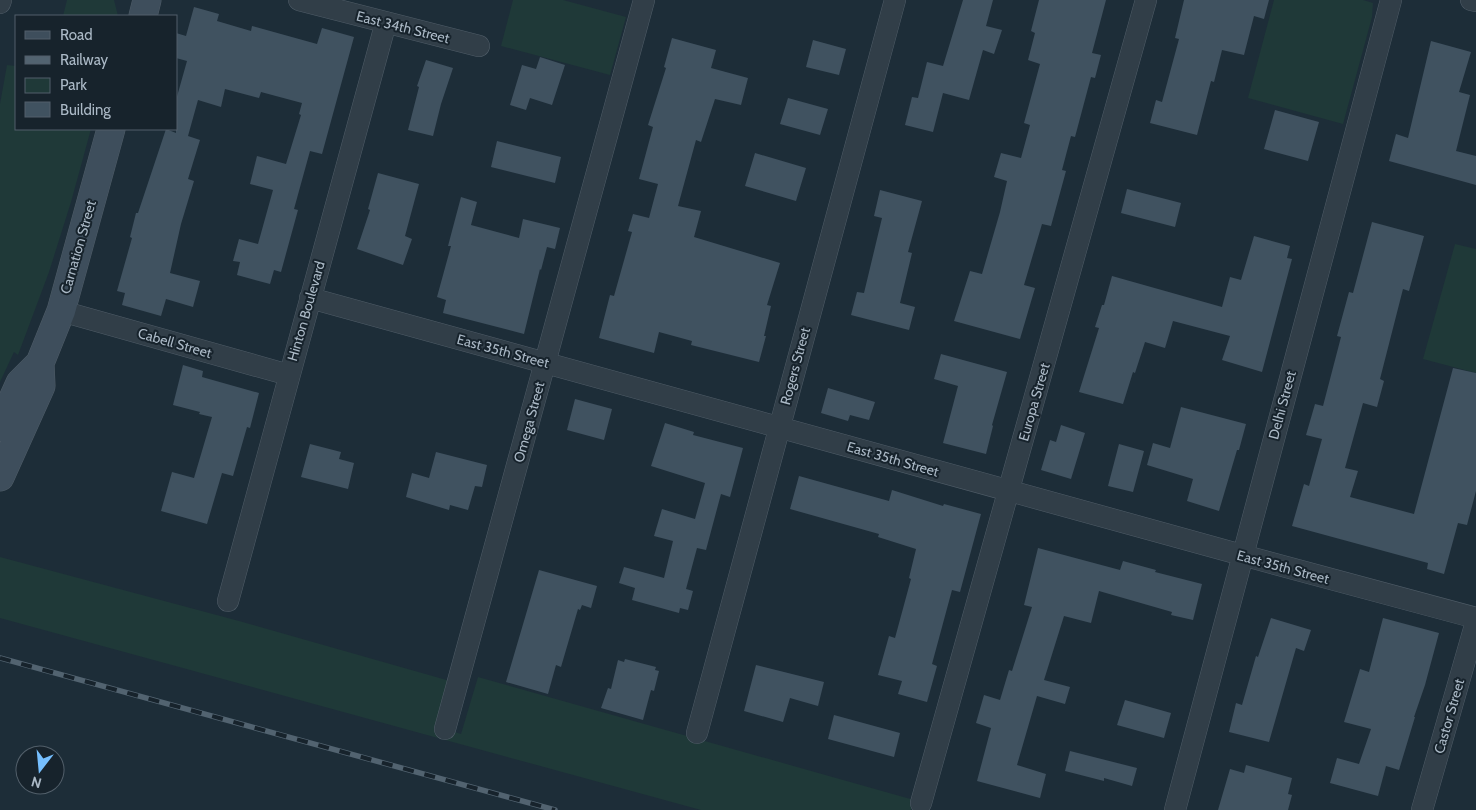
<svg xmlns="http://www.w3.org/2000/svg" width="1476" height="810" font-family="Cabin,sans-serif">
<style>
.green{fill:#1f3938}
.building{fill:#405260}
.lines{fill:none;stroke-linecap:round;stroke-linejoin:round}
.street-casing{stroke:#4f5c67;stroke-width:22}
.secondary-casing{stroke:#4f5c67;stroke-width:29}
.street{stroke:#313e48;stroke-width:21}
.secondary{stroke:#3e4e5c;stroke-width:28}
.rail-casing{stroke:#526370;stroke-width:5.5}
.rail{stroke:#17232c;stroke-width:4;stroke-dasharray:11;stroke-linecap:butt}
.labels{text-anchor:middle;stroke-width:4;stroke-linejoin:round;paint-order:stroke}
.street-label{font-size:14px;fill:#abb9c6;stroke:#17232c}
</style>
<rect width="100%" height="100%" fill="#1d2d38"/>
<path class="green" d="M 67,0 L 114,0 L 118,16 L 63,16 Z
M 513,0 L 563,0 L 626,17 L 610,75 L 501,46 Z
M 1274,0 L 1363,0 L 1373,3 L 1372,17 L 1343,124 L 1248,98 Z
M 7,65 L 16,66 L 16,129 L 91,129 L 71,202 L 49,272 L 18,355 L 14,352 L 0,382 L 0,104 Z
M 1455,244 L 1476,249 L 1476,373 L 1423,359 Z
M 0,557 L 239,621 L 450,681 L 437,726 L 461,734 L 478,677 L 914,800 L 911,810 L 701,810 L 0,618 Z"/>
<path class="building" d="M 963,0 L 993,0 L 986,26 L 1002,30 L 994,54 L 983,50 L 969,100 L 943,93 L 933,132 L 905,125 L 912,97 L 918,98 L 927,62 L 943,66 Z
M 1039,0 L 1106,0 L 1092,53 L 1101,55 L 1095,78 L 1091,77 L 1075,137 L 1071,136 L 1062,170 L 1066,171 L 1051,226 L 1042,224 L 1024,285 L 1035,288 L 1020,339 L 954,321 L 970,271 L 982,274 L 1000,212 L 1007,181 L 994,177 L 1001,153 L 1021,158 L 1030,125 L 1024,123 L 1040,64 L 1028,60 L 1035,33 L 1031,31 Z
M 1184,0 L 1269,0 L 1264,19 L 1254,16 L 1244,55 L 1222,50 L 1214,82 L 1211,81 L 1197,135 L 1150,123 L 1156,100 L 1162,102 L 1179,39 L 1175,38 Z
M 194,7 L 219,14 L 217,21 L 251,31 L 252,26 L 317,44 L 322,28 L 354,37 L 322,154 L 310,151 L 294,209 L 298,210 L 281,272 L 274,270 L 270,284 L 237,275 L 240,262 L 233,261 L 239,239 L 258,244 L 273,190 L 250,184 L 257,156 L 286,164 L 301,115 L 299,114 L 302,103 L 261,92 L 259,98 L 225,89 L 221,107 L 198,100 L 188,136 L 200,140 L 188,179 L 194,181 L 181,224 L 170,273 L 200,281 L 193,307 L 166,299 L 161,316 L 122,305 L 125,293 L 117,291 L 132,238 L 130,237 L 136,213 L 138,213 L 166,129 L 176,133 L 176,100 L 187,61 L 176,58 L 176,33 L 186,36 Z
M 672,38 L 716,50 L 711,68 L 748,78 L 741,105 L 715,99 L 701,142 L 696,140 L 678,206 L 701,211 L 694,237 L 780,263 L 767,305 L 771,306 L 764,336 L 766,336 L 759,362 L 691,345 L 692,341 L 659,332 L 654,353 L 599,338 L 610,295 L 614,296 L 632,232 L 628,231 L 633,214 L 649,218 L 658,184 L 639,179 L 653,127 L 648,125 L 666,68 L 664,67 Z
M 813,40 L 846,49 L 839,75 L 806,67 Z
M 1431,41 L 1471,52 L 1459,92 L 1470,95 L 1456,151 L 1476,156 L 1476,185 L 1389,161 L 1396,134 L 1408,138 Z
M 540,57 L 565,65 L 552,105 L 530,98 L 526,110 L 510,105 L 522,65 L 536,69 Z
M 426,60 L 453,68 L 441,104 L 433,136 L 408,130 L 419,87 L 417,86 Z
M 788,98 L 828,109 L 820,135 L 780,124 Z
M 1275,110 L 1319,122 L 1308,161 L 1264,149 Z
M 497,141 L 561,157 L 555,183 L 491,167 Z
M 755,153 L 806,168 L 796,201 L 745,186 Z
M 378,173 L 419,184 L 405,236 L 412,239 L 403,265 L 357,249 L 370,210 L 368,209 Z
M 1127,189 L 1181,203 L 1175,227 L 1121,213 Z
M 880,190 L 922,201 L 908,252 L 912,253 L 900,303 L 915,307 L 909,330 L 851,315 L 857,292 L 864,293 L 882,218 L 874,216 Z
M 461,197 L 477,202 L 471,225 L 519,238 L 523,219 L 560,228 L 555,249 L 547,247 L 541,270 L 540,269 L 524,334 L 443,313 L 446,300 L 437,297 L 451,246 L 448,246 Z
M 1372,222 L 1424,236 L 1409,291 L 1403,289 L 1380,379 L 1384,381 L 1377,407 L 1363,403 L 1345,468 L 1358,471 L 1350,497 L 1414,514 L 1453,368 L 1476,373 L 1476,491 L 1467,525 L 1458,523 L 1444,574 L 1427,569 L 1428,563 L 1292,526 L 1304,484 L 1309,486 L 1322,439 L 1306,435 L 1315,404 L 1323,406 L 1341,337 L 1337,336 L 1349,292 L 1353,293 Z
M 1254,236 L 1290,246 L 1287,258 L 1292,259 L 1262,372 L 1222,360 L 1230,336 L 1173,321 L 1165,348 L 1145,342 L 1135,373 L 1133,372 L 1123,404 L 1079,392 L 1099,328 L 1095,327 L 1102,305 L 1104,305 L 1112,276 L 1222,307 L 1230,277 L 1241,280 Z
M 941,354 L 1007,372 L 992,425 L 993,426 L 986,454 L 943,443 L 958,386 L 934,379 Z
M 183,365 L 203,371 L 202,377 L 259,393 L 250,428 L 247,427 L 233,476 L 222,473 L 207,524 L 161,511 L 172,472 L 194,478 L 212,417 L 199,414 L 200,412 L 173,405 Z
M 828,388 L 875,402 L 869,420 L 850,415 L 848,421 L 821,413 Z
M 575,399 L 612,409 L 604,440 L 567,430 Z
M 1181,407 L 1246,424 L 1239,450 L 1237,450 L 1219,511 L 1187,501 L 1193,479 L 1147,465 L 1153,443 L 1170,448 Z
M 665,423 L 694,432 L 693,435 L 743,448 L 730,497 L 721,494 L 706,550 L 697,548 L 686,589 L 693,591 L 688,610 L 680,608 L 679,613 L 632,600 L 635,588 L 619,583 L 624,567 L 664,578 L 673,541 L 654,536 L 662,509 L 695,519 L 705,483 L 651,466 Z
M 1061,425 L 1085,433 L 1071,479 L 1041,470 L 1050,440 L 1056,442 Z
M 310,444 L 341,452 L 339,459 L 354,463 L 348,489 L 301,477 Z
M 1119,444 L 1144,451 L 1133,492 L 1108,486 Z
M 436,452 L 487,465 L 482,487 L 475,486 L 468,510 L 450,505 L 449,510 L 406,497 L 412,473 L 429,478 Z
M 799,476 L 889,501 L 892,490 L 943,506 L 944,504 L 981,514 L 960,592 L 952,590 L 932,664 L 937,666 L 927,702 L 898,694 L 902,681 L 878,675 L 889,636 L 895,638 L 911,579 L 909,578 L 916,549 L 878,537 L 879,534 L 790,509 Z
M 1038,548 L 1120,570 L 1123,561 L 1156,570 L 1155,572 L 1202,584 L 1193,620 L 1171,615 L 1172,612 L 1099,591 L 1091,623 L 1064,616 L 1044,680 L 1070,687 L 1065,704 L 1037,696 L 1017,765 L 1046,774 L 1040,798 L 977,781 L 991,728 L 976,723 L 984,695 L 1000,700 L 1009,670 L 1012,671 L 1032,607 L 1024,605 Z
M 539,570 L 597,586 L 591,608 L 582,605 L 580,610 L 578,609 L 561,667 L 556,665 L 548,694 L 506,682 Z
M 1271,618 L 1311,630 L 1304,651 L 1296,648 L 1269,742 L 1229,732 L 1236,703 L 1242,705 L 1256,656 L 1258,657 Z
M 1383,618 L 1439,633 L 1425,685 L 1414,717 L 1415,717 L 1399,770 L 1386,766 L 1378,796 L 1330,783 L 1337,758 L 1359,764 L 1371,729 L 1344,722 L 1360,669 L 1369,672 Z
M 625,659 L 656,667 L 655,670 L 659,671 L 654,691 L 651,690 L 643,720 L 601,708 L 608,688 L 611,689 L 618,660 L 624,662 Z
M 756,665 L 824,682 L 818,706 L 790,698 L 783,722 L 744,711 Z
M 1125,700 L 1171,713 L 1164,738 L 1117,725 Z
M 834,715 L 900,733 L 894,757 L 828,739 Z
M 1070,751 L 1137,768 L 1132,786 L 1104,778 L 1104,781 L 1065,771 Z
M 1246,765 L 1292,778 L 1288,794 L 1292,795 L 1288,810 L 1218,810 L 1230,769 L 1244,773 Z"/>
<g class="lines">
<defs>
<path id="street" d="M 299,0 L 479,46
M 1471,0 L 1476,1
M 0,3 L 1,0
M 310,298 L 1242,555 L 1476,618
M 61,311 L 289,375
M 228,601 L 386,22
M 445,729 L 644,0
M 697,733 L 895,0
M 921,803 L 1146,0
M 1175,810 L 1391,0
M 1422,810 L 1476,622"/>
<path id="secondary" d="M 143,16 L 147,0
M 0,427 L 20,383 L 40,363
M 0,477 L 41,386 L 40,363 L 61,311 L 111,129"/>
</defs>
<use href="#street" class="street-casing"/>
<use href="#secondary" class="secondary-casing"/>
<use href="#street" class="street"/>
<use href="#secondary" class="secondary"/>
<defs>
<path id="rail" d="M 0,658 L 555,810"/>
</defs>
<use href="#rail" class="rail-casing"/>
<use href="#rail" class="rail"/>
</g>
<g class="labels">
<g class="street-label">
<text transform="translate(403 27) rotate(14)" y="5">East 34th Street</text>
<text transform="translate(78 247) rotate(-74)" y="5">Carnation Street</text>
<text transform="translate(306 311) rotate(-74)" y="5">Hinton Boulevard</text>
<text transform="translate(175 343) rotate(16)" y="5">Cabell Street</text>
<text transform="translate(503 351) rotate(15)" y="5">East 35th Street</text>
<text transform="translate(795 366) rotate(-75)" y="5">Rogers Street</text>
<text transform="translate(1034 402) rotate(-74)" y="5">Europa Street</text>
<text transform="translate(1282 405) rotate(-75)" y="5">Delhi Street</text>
<text transform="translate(529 422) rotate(-75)" y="5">Omega Street</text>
<text transform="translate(893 459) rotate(16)" y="5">East 35th Street</text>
<text transform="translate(1283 567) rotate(15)" y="5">East 35th Street</text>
<text transform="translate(1449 716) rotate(-74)" y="5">Castor Street</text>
</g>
</g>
<rect x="15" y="15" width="162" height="115" fill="#17232c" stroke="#525f6a"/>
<rect x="25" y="31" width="25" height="8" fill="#3e4e5c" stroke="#525f6a"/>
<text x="60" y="40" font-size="15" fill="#abb9c6">Road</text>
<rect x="25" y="56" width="25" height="8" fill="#526370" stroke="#525f6a"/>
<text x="60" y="65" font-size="15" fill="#abb9c6">Railway</text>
<rect x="25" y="78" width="25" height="15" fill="#1f3938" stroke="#525f6a"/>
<text x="60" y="90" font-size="15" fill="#abb9c6">Park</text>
<rect x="25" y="102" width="25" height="15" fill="#405260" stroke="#525f6a"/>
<text x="60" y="115" font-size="15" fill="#abb9c6">Building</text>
<g transform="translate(40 770) rotate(196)"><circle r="24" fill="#17232c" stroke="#525f6a"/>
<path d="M0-4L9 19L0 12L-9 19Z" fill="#76bfff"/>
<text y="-8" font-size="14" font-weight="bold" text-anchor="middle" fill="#abb9c6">N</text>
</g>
</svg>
